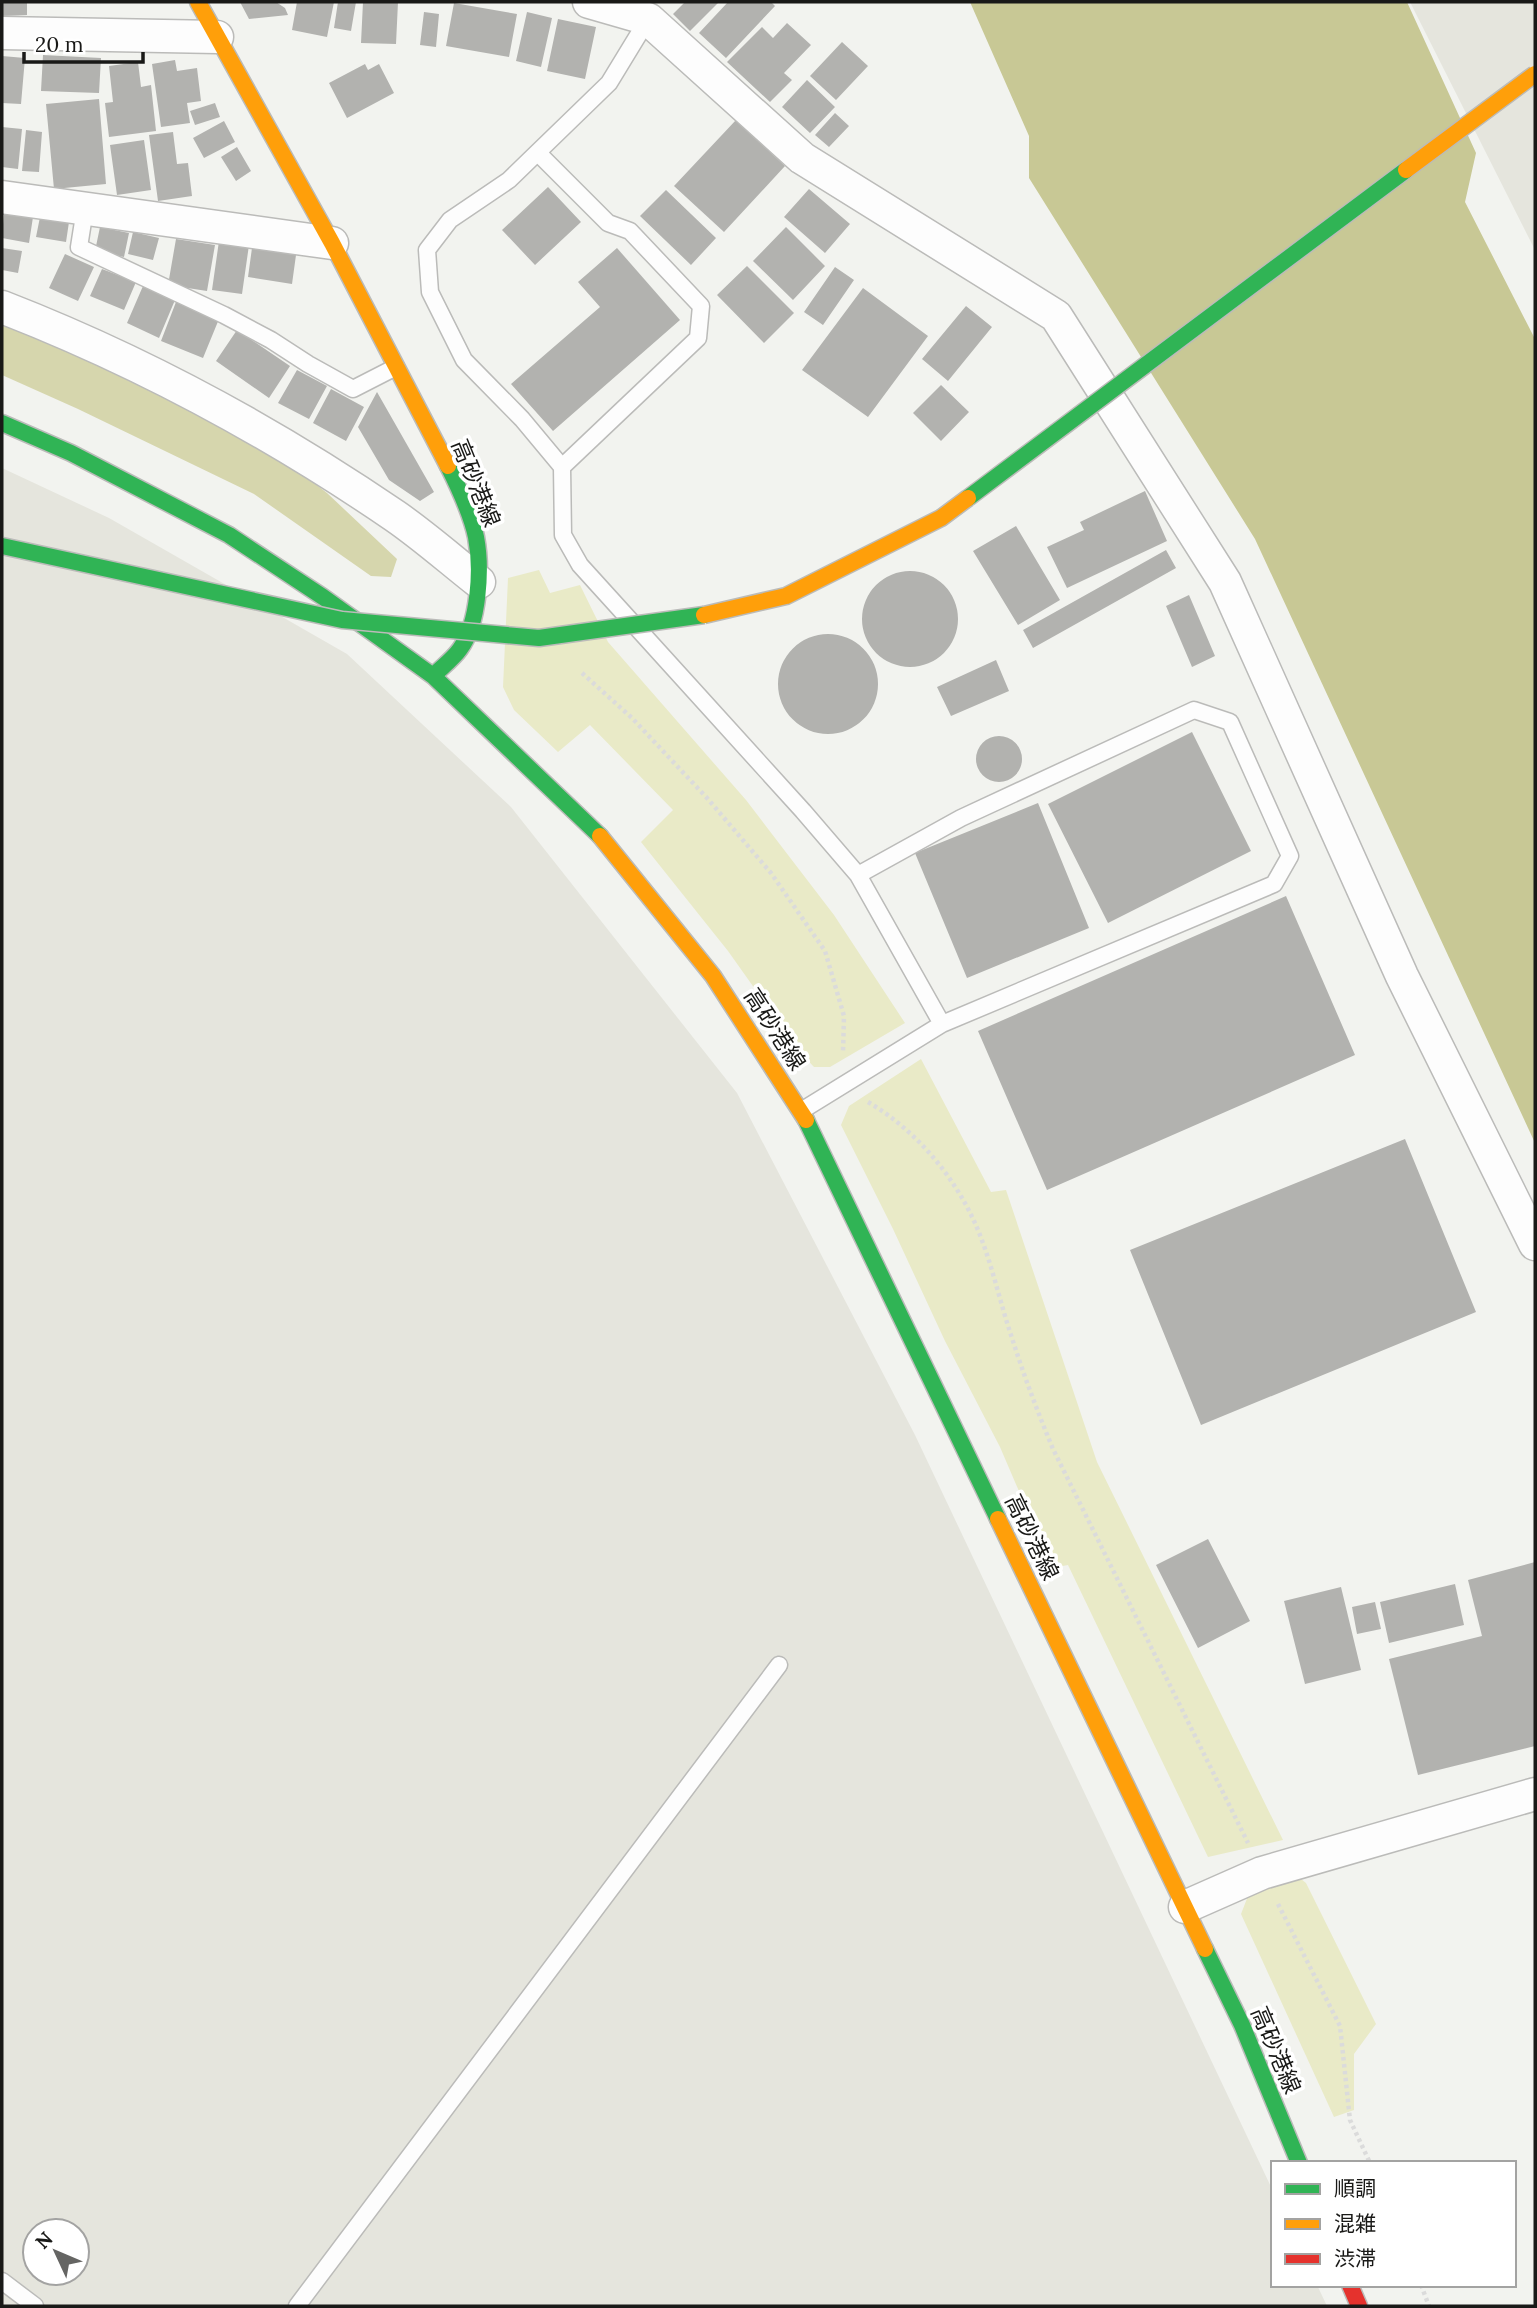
<svg xmlns="http://www.w3.org/2000/svg" width="1537" height="2308" font-family="Lora,'Noto Sans JP',serif">
<style>
.built{fill:#e5e5dd;fill-rule:evenodd}
.green{fill:#e9eac7}
.forest{fill:#d6d6ad}
.water{fill:#c8c895}
.building{fill:#b2b2af}
.lines{fill:none;stroke-linecap:round;stroke-linejoin:round}
.lane-casing{stroke:#bbbbb9;stroke-width:19}
.street-casing{stroke:#bbbbb9;stroke-width:35}
.fast-casing{stroke:#bbbbb9;stroke-width:19}
.slow-casing{stroke:#bbbbb9;stroke-width:19}
.jam-casing{stroke:#bbbbb9;stroke-width:19}
.path{stroke:#dbdbdb;stroke-width:4.5;stroke-dasharray:3.5 3.5;stroke-linecap:butt}
.lane{stroke:#fdfdfd;stroke-width:16}
.street{stroke:#fdfdfd;stroke-width:32}
.fast{stroke:#30b455;stroke-width:16}
.slow{stroke:#ff9f0a;stroke-width:16}
.jam{stroke:#e5322d;stroke-width:16}
.fast-bridge-casing{stroke:#bbbbb9;stroke-width:19;stroke-linecap:butt}
.slow-bridge-casing{stroke:#bbbbb9;stroke-width:19;stroke-linecap:butt}
.fast-bridge{stroke:#30b455;stroke-width:16}
.slow-bridge{stroke:#ff9f0a;stroke-width:16}
.labels{text-anchor:middle;stroke-width:7;stroke-linejoin:round;paint-order:stroke}
.street-label{font-size:23px;fill:#191917;stroke:#fff}
</style>
<rect width="100%" height="100%" fill="#f2f3ef"/>
<path class="built" d="M 1410,2 L 1535,2 L 1535,250 Z
M 2,468 L 109,518 L 347,654 L 511,807 L 737,1093 L 915,1435 L 1273,2191 L 1273,2285 L 1317,2285 L 1327,2306 L 2,2306 ZM 35,2231 L 77,2231 L 77,2273 L 35,2273 Z"/>
<path class="green" d="M 539,570 L 550,593 L 580,585 L 608,642 L 746,800 L 834,915 L 905,1023 L 830,1067 L 814,1067 L 799,1051 L 728,951 L 641,842 L 673,810 L 590,725 L 558,752 L 514,710 L 503,687 L 508,578 Z
M 921,1059 L 991,1192 L 1006,1190 L 1097,1462 L 1283,1840 L 1208,1857 L 1068,1565 L 1052,1568 L 1000,1447 L 945,1341 L 893,1229 L 841,1125 L 849,1106 Z
M 1296,1875 L 1306,1883 L 1376,2024 L 1354,2054 L 1354,2110 L 1334,2117 L 1241,1914 L 1248,1896 Z"/>
<path class="forest" d="M 2,323 L 146,383 L 287,462 L 327,493 L 397,559 L 391,577 L 371,576 L 254,494 L 78,409 L 2,375 Z"/>
<path class="water" d="M 970,2 L 1407,2 L 1476,153 L 1465,202 L 1535,339 L 1535,1143 L 1255,539 L 1029,178 L 1029,136 Z"/>
<path class="building" d="M 2,2 L 27,2 L 27,15 L 2,16 Z
M 240,2 L 276,2 L 285,8 L 288,15 L 249,19 Z
M 297,2 L 334,2 L 327,37 L 292,30 Z
M 338,2 L 356,2 L 351,31 L 334,28 Z
M 363,2 L 398,2 L 396,44 L 361,43 Z
M 685,2 L 719,2 L 690,31 L 673,14 Z
M 728,2 L 771,2 L 775,6 L 726,58 L 699,33 Z
M 454,3 L 517,14 L 509,57 L 446,46 Z
M 424,12 L 439,14 L 436,47 L 420,45 Z
M 527,12 L 552,18 L 541,67 L 516,61 Z
M 558,19 L 596,27 L 585,79 L 547,71 Z
M 787,23 L 811,45 L 784,73 L 792,80 L 770,102 L 727,62 L 762,27 L 773,38 Z
M 842,42 L 868,66 L 836,100 L 810,76 Z
M 43,55 L 101,58 L 99,93 L 41,91 Z
M 2,56 L 25,58 L 21,104 L 2,103 Z
M 175,60 L 177,71 L 197,68 L 201,101 L 187,103 L 190,123 L 161,127 L 152,64 Z
M 138,62 L 141,87 L 151,85 L 156,131 L 109,137 L 105,103 L 113,102 L 109,66 Z
M 365,64 L 368,70 L 379,64 L 394,93 L 347,118 L 329,83 Z
M 807,80 L 835,107 L 810,133 L 782,107 Z
M 99,99 L 106,184 L 54,189 L 46,104 Z
M 215,103 L 220,117 L 195,125 L 190,111 Z
M 835,113 L 849,126 L 829,147 L 815,135 Z
M 736,120 L 785,166 L 724,232 L 674,186 Z
M 224,121 L 235,142 L 204,158 L 193,138 Z
M 2,127 L 22,129 L 18,169 L 2,167 Z
M 26,130 L 42,132 L 39,172 L 22,171 Z
M 173,132 L 177,164 L 188,163 L 192,196 L 158,201 L 149,135 Z
M 144,140 L 151,190 L 117,195 L 110,145 Z
M 237,147 L 251,171 L 236,181 L 221,157 Z
M 548,187 L 581,222 L 535,265 L 502,230 Z
M 809,189 L 850,224 L 825,253 L 784,217 Z
M 666,190 L 716,238 L 691,265 L 640,216 Z
M 4,211 L 33,217 L 29,243 L 2,238 Z
M 40,217 L 69,222 L 66,242 L 36,237 Z
M 100,227 L 129,233 L 124,257 L 95,251 Z
M 786,227 L 825,266 L 793,300 L 753,261 Z
M 133,232 L 159,238 L 153,260 L 128,254 Z
M 176,239 L 215,245 L 207,291 L 168,285 Z
M 219,241 L 249,245 L 242,294 L 212,290 Z
M 2,248 L 22,251 L 18,273 L 2,270 Z
M 252,248 L 296,255 L 292,284 L 248,277 Z
M 617,248 L 680,320 L 553,431 L 511,384 L 600,307 L 578,282 Z
M 65,254 L 94,267 L 78,301 L 49,288 Z
M 747,266 L 794,313 L 764,343 L 717,295 Z
M 835,267 L 854,280 L 823,325 L 804,312 Z
M 102,269 L 136,282 L 124,310 L 90,296 Z
M 143,286 L 175,300 L 159,338 L 127,323 Z
M 863,288 L 928,336 L 868,417 L 802,370 Z
M 176,302 L 219,319 L 203,358 L 161,341 Z
M 966,306 L 992,327 L 948,381 L 922,359 Z
M 237,330 L 290,366 L 269,398 L 216,361 Z
M 297,370 L 327,386 L 309,419 L 278,403 Z
M 941,385 L 969,412 L 941,441 L 913,413 Z
M 331,389 L 364,407 L 346,441 L 313,423 Z
M 377,392 L 434,492 L 420,501 L 389,480 L 358,427 Z
M 1145,491 L 1167,541 L 1067,588 L 1047,547 L 1084,530 L 1080,522 Z
M 1016,526 L 1060,600 L 1018,625 L 973,551 Z
M 1166,550 L 1176,568 L 1033,648 L 1023,630 Z
M862 619a48 48 0 1 1 96 0a48 48 0 1 1-96 0Z
M 1189,595 L 1215,656 L 1192,667 L 1166,606 Z
M778 684a50 50 0 1 1 100 0a50 50 0 1 1-100 0Z
M 996,660 L 1009,691 L 951,716 L 937,687 Z
M 1192,732 L 1251,851 L 1108,923 L 1048,804 Z
M976 759a23 23 0 1 1 46 0a23 23 0 1 1-46 0Z
M 1038,803 L 1089,928 L 967,978 L 915,853 Z
M 1286,896 L 1355,1055 L 1047,1190 L 978,1031 Z
M 1405,1139 L 1476,1312 L 1201,1425 L 1130,1250 Z
M 1208,1539 L 1250,1621 L 1198,1648 L 1156,1565 Z
M 1535,1562 L 1535,1746 L 1418,1775 L 1389,1659 L 1482,1636 L 1468,1580 Z
M 1455,1584 L 1464,1625 L 1389,1643 L 1380,1602 Z
M 1341,1587 L 1361,1670 L 1305,1684 L 1284,1601 Z
M 1375,1602 L 1381,1629 L 1357,1634 L 1352,1607 Z"/>
<g class="lines">
<defs>
<path id="lane" d="M 648,19 L 609,83 L 509,180 L 450,220 L 427,250 L 430,292 L 464,360 L 522,419 L 562,467 L 563,535 L 580,565 L 803,811 L 858,875 L 942,1024
M 538,153 L 608,223 L 630,231 L 701,306 L 698,338 L 562,467
M 85,209 L 79,247 L 224,315 L 271,340 L 308,364 L 353,389 L 396,367
M 801,1111 L 942,1024 L 1274,884 L 1290,856 L 1230,722 L 1194,710 L 961,818 L 858,875
M 2,2281 L 35,2306
M 297,2306 L 779,1665"/>
<path id="street" d="M 589,2 L 648,19 L 802,158 L 1056,316 L 1225,582 L 1402,976 L 1535,1244
M 2,33 L 217,37
M 2,197 L 332,243
M 2,307 C 141,361 272,432 395,516 C 424,536 451,560 479,582
M 1185,1907 L 1262,1873 L 1535,1794"/>
<path id="fast" d="M 2,423 L 71,453 L 229,535 L 323,597 L 433,676 L 600,836
M 433,676 C 442,667 453,659 460,649 C 479,623 482,569 476,537 C 471,513 459,488 448,466
M 806,1120 L 998,1519
M 1205,1949 L 1242,2025 L 1299,2163"/>
<path id="slow" d="M 198,2 L 332,243 L 448,466
M 600,836 L 713,976 L 806,1120
M 998,1519 L 1205,1949"/>
<path id="jam" d="M 1350,2285 L 1359,2306"/>
</defs>
<use href="#lane" class="lane-casing"/>
<use href="#street" class="street-casing"/>
<use href="#fast" class="fast-casing"/>
<use href="#slow" class="slow-casing"/>
<use href="#jam" class="jam-casing"/>
<path class="path" d="M 582,673 L 632,718 L 707,798 L 771,873 L 825,951 L 844,1016 L 843,1052
M 868,1102 C 914,1129 952,1173 974,1221 C 991,1258 999,1300 1012,1338 C 1024,1376 1038,1413 1053,1449 L 1248,1843
M 1278,1904 L 1340,2026 L 1350,2120 L 1370,2163
M 1421,2285 L 1429,2306"/>
<use href="#lane" class="lane"/>
<use href="#street" class="street"/>
<use href="#fast" class="fast"/>
<use href="#slow" class="slow"/>
<use href="#jam" class="jam"/>
<defs>
<path id="fast-bridge" d="M 968,498 L 1406,170
M 2,546 L 342,620 L 539,638 L 704,615"/>
<path id="slow-bridge" d="M 1406,170 L 1535,74
M 704,615 L 786,596 L 941,518 L 968,498"/>
</defs>
<use href="#fast-bridge" class="fast-bridge-casing"/>
<use href="#slow-bridge" class="slow-bridge-casing"/>
<use href="#fast-bridge" class="fast-bridge"/>
<use href="#slow-bridge" class="slow-bridge"/>
</g>
<g class="labels">
<g class="street-label">
<text transform="translate(476 483) rotate(68)" y="8">高砂港線</text>
<text transform="translate(775 1029) rotate(57)" y="8">高砂港線</text>
<text transform="translate(1032 1537) rotate(64)" y="8">高砂港線</text>
<text transform="translate(1276 2050) rotate(67)" y="8">高砂港線</text>
</g>
</g>
<rect width="1537" height="2308" fill="none" stroke="#191917" stroke-width="7"/>
<rect x="1271" y="2161" width="245" height="126" fill="#ffffff" stroke="#a3a3a2" stroke-width="2"/>
<rect x="1285" y="2184" width="35" height="10" fill="#30b455" stroke="#a3a3a2" stroke-width="2"/>
<text x="1334" y="2196" font-size="21" fill="#191917">順調</text>
<rect x="1285" y="2219" width="35" height="10" fill="#ff9f0a" stroke="#a3a3a2" stroke-width="2"/>
<text x="1334" y="2231" font-size="21" fill="#191917">混雑</text>
<rect x="1285" y="2254" width="35" height="10" fill="#e5322d" stroke="#a3a3a2" stroke-width="2"/>
<text x="1334" y="2266" font-size="21" fill="#191917">渋滞</text>
<g transform="translate(56 2252) rotate(314)"><circle r="33" fill="#ffffff" stroke="#a3a3a2" stroke-width="2"/>
<path d="M0-5L12 26L0 18L-12 26Z" fill="#656563"/>
<text y="-10" font-size="19" font-weight="bold" text-anchor="middle" fill="#191917">N</text>
</g>
<path d="M24 52v10h119v-10" fill="none" stroke="#191917" stroke-width="3.5"/>
<text x="35" y="52" font-size="21" fill="#191917" stroke="#ffffff" stroke-width="5" paint-order="stroke">20 m</text>
</svg>
